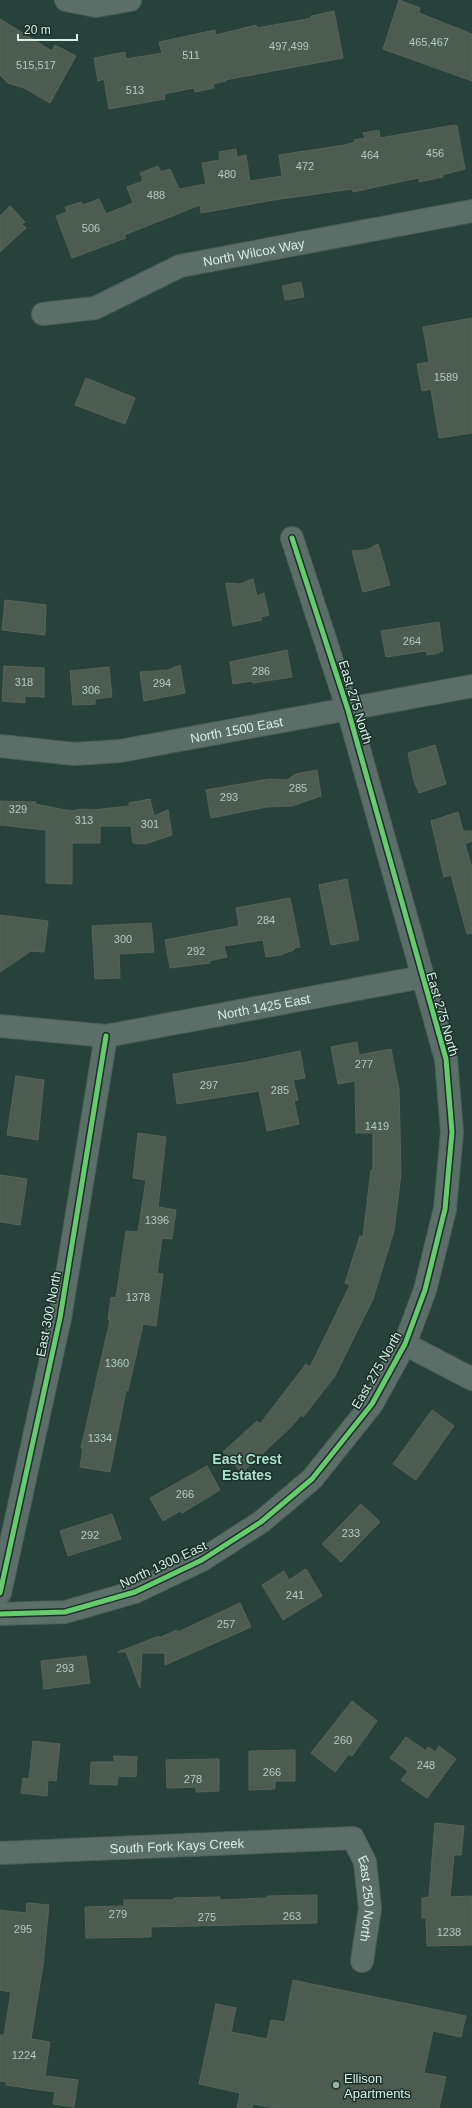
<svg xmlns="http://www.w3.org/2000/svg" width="472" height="2108" font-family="Arial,sans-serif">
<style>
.building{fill:#4d5c51;stroke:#576459}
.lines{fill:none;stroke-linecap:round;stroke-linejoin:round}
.minor-casing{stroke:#4a6059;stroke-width:24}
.minor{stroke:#5b6e68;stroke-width:22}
.cycleway-casing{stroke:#1a2f28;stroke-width:8}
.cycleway{stroke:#67ca6e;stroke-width:5}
.poi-dot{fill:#99b3aa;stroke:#1a2f28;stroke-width:1.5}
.labels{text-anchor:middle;stroke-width:3;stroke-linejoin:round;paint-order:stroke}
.number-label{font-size:11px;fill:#b4cbc2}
.street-label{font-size:13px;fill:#d7f0e7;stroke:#1a2f28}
.poi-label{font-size:13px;fill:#d7f0e7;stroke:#1a2f28;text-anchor:start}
.neighbourhood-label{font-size:14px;font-weight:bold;fill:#ace0ce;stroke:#1a2f28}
</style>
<rect width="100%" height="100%" fill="#27423a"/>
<path class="building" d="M 399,0 L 420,8 L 419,13 L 472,34 L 472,81 L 383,49 Z
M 334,11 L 343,58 L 225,80 L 226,81 L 213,84 L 214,88 L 195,92 L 194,88 L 164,94 L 165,99 L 109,109 L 104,79 L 98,81 L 94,58 L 125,52 L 126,59 L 162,53 L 159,42 L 215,30 L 216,35 L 256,25 L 257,28 L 312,18 L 311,16 Z
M 0,19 L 52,51 L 55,45 L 76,56 L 50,103 L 24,88 L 8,83 L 0,75 Z
M 454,125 L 457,126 L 465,169 L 442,175 L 443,177 L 419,182 L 419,178 L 408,180 L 353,192 L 352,189 L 274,200 L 201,213 L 200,205 L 124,235 L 126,238 L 72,258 L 56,216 L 67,212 L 65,207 L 81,202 L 83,205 L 99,199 L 106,214 L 133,203 L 127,187 L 143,181 L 140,173 L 158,166 L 161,172 L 170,169 L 179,189 L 206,184 L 202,163 L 220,160 L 219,152 L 236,149 L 237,157 L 246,155 L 250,181 L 282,176 L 279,155 L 345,145 L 355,142 L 354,140 L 365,138 L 363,133 L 379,130 L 380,138 Z
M 10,206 L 25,222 L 22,224 L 26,228 L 0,252 L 0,216 Z
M 301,282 L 304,297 L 285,300 L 282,286 Z
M 472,318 L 472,433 L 439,438 L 431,389 L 422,391 L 417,364 L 429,362 L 423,327 Z
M 86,378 L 135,398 L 125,424 L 75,405 Z
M 378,544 L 390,585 L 363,592 L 352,551 L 366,550 Z
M 253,579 L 257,596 L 264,593 L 269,615 L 261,617 L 262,620 L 233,626 L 226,583 L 239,584 Z
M 5,600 L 46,605 L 45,635 L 2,630 Z
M 439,622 L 443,651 L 435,654 L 427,655 L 426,651 L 386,657 L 381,631 Z
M 287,650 L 292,677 L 253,683 L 252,681 L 233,684 L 230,662 Z
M 180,665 L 185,693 L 144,701 L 140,672 L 168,670 Z
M 4,666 L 44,668 L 44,697 L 25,696 L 25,703 L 2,701 Z
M 109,667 L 112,697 L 95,699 L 95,704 L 73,705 L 70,671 Z
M 435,745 L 446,784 L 419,793 L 414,781 L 408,753 Z
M 317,770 L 321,796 L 292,806 L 266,807 L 211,818 L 206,790 L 269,779 L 287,780 L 296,774 Z
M 150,799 L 154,816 L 168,810 L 172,835 L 145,844 L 133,843 L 131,826 L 100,826 L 100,843 L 72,843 L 72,884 L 46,883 L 46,830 L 0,825 L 0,801 L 36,802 L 35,804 L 71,811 L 82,809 L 93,810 L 129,806 L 129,803 Z
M 458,812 L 463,831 L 472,831 L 472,841 L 465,844 L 472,868 L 472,933 L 467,934 L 451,875 L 444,877 L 431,821 Z
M 347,879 L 359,940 L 331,945 L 319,885 Z
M 290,898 L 300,947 L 294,948 L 294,950 L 280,955 L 266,957 L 263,940 L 224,946 L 227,957 L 209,961 L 210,963 L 170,968 L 165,940 L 239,926 L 236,908 Z
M 0,915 L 48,921 L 44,952 L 31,951 L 0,972 Z
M 151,923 L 154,952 L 119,954 L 120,978 L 95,979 L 92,926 Z
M 357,1042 L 359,1055 L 391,1049 L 399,1090 L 401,1173 L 394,1231 L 373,1299 L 335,1376 L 303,1417 L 301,1415 L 291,1427 L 242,1473 L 223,1452 L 257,1421 L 260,1424 L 306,1364 L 310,1367 L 350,1285 L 345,1283 L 360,1236 L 363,1237 L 371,1170 L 373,1170 L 373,1133 L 356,1133 L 355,1081 L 338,1084 L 331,1047 Z
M 300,1051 L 305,1078 L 293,1080 L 298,1100 L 294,1101 L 299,1124 L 267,1131 L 259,1091 L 177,1104 L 173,1074 L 247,1062 Z
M 16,1076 L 44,1080 L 38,1140 L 7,1135 Z
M 138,1133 L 166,1137 L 158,1207 L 176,1210 L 172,1239 L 162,1238 L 157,1273 L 163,1274 L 156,1326 L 143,1324 L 128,1391 L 126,1390 L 110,1472 L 80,1467 L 83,1448 L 81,1448 L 110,1320 L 108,1320 L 111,1297 L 116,1298 L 126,1231 L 138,1232 L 146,1180 L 133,1178 Z
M 0,1175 L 27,1179 L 20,1225 L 0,1222 Z
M 432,1410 L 454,1426 L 416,1480 L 393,1464 Z
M 207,1466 L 220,1490 L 182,1513 L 180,1511 L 163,1521 L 150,1498 Z
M 361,1504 L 380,1522 L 341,1562 L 322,1544 Z
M 112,1514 L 121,1539 L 68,1556 L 60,1531 Z
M 306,1569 L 322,1596 L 283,1620 L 262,1585 L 284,1571 L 289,1580 Z
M 240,1603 L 251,1627 L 165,1665 L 165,1653 L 142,1653 L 140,1688 L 126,1652 L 118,1652 L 159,1636 L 159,1638 L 177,1630 L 178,1632 Z
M 86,1656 L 90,1683 L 44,1689 L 41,1661 Z
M 352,1701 L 377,1721 L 352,1756 L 349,1754 L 335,1772 L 311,1753 Z
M 406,1737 L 426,1751 L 428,1747 L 435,1752 L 439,1746 L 456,1759 L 427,1798 L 401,1780 L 408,1771 L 390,1758 Z
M 33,1741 L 60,1744 L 56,1781 L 48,1780 L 47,1796 L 21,1793 L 23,1778 L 29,1779 Z
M 295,1750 L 295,1781 L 275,1781 L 275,1789 L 249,1790 L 249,1751 Z
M 114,1756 L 137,1757 L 136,1777 L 118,1776 L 117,1785 L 90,1784 L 91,1762 L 114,1762 Z
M 219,1759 L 219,1791 L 196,1792 L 196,1787 L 167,1788 L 166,1760 Z
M 435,1823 L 464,1826 L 461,1855 L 454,1855 L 450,1897 L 472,1896 L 472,1945 L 427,1946 L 426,1918 L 422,1918 L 422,1898 L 429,1897 Z
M 317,1895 L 317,1923 L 151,1927 L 151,1937 L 86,1938 L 85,1907 L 124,1906 L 124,1900 L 174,1900 L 174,1898 L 220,1897 L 220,1900 L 267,1898 L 267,1896 Z
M 27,1903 L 49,1905 L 43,1965 L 31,2039 L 50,2042 L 45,2076 L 78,2080 L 74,2107 L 53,2104 L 55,2092 L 6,2085 L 6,2082 L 0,2081 L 0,2035 L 4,2035 L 11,1992 L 0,1990 L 0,1910 L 26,1913 Z
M 293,1980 L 466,2016 L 461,2037 L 433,2031 L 424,2073 L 446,2077 L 439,2108 L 274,2108 L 253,2104 L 252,2108 L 237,2108 L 240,2093 L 199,2084 L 216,2004 L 236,2008 L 231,2032 L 267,2039 L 271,2020 L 285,2022 Z"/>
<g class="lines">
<defs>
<g id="minor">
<path d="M 66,0 L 96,6 L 130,0"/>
<path id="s1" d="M 43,314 L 95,308 L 180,266 L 472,211"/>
<path id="s2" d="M 0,746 L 74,754 L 120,751 L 472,686"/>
<path id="s3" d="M 0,1026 L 106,1036 L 422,977"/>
<path d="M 405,1344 L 472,1379"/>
<path d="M 0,1593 L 60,1318 L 106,1036"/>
<path d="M 0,1614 L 65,1612 L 135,1592 L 202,1560 L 261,1522 L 312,1479 L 372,1404 L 405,1344 L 425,1290 L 445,1209 L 452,1132 L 446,1059 L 348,710 L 292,538"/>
<path id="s4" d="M 0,1853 L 353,1838 L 365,1862 L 370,1908 L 362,1961"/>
</g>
</defs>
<use href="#minor" class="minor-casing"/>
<use href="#minor" class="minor"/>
<defs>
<path id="cycleway" d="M 0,1593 L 60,1318 L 106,1036
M 0,1614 L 65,1612 L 135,1592 L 202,1560 L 261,1522 L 312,1479 L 372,1404 L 405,1344 L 425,1290 L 445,1209 L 452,1132 L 446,1059 L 348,710 L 292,538"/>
</defs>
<use href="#cycleway" class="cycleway-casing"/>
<use href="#cycleway" class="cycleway"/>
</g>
<circle class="poi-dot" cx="336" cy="2085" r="4"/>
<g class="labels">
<g class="number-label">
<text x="429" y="46">465,467</text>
<text x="289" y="50">497,499</text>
<text x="191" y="59">511</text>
<text x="36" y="69">515,517</text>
<text x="135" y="94">513</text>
<text x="435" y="157">456</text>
<text x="370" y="159">464</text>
<text x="305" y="170">472</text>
<text x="227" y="178">480</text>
<text x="156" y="199">488</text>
<text x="91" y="232">506</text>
<text x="446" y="381">1589</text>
<text x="412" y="645">264</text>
<text x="261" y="675">286</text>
<text x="24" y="686">318</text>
<text x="162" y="687">294</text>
<text x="91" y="694">306</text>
<text x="298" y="792">285</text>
<text x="229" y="801">293</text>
<text x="18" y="813">329</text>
<text x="84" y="824">313</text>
<text x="150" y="828">301</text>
<text x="266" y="924">284</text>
<text x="123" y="943">300</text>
<text x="196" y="955">292</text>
<text x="364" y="1068">277</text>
<text x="209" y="1089">297</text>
<text x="280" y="1094">285</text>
<text x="377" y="1130">1419</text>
<text x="157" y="1224">1396</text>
<text x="138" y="1301">1378</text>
<text x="117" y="1367">1360</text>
<text x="100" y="1442">1334</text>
<text x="185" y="1498">266</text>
<text x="351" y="1537">233</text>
<text x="90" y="1539">292</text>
<text x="295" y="1599">241</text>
<text x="226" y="1628">257</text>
<text x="65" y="1672">293</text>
<text x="343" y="1744">260</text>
<text x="426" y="1769">248</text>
<text x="272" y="1776">266</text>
<text x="193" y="1783">278</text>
<text x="118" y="1918">279</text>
<text x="292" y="1920">263</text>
<text x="207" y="1921">275</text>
<text x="23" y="1933">295</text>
<text x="449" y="1936">1238</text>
<text x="24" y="2059">1224</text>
</g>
<g class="street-label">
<text dy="5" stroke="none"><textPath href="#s1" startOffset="222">North Wilcox Way</textPath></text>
<text transform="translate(356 702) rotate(73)" y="5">East 275 North</text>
<text dy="5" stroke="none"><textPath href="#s2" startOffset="239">North 1500 East</textPath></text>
<text dy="5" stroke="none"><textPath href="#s3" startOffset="267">North 1425 East</textPath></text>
<text transform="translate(443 1014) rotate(74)" y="5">East 275 North</text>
<text transform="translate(48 1314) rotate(-79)" y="5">East 300 North</text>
<text transform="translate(376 1370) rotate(-60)" y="5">East 275 North</text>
<text transform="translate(163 1564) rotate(-25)" y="5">North 1300 East</text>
<text dy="5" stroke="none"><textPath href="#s4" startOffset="177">South Fork Kays Creek</textPath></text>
<text dy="5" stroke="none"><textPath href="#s4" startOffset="417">East 250 North</textPath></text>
</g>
<g class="poi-label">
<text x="344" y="2083">Ellison<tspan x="344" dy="15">Apartments</tspan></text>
</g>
<g class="neighbourhood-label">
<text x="247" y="1464">East Crest<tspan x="247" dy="16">Estates</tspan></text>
</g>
</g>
<path d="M18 34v6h59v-6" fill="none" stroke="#d7f0e7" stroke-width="2"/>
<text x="24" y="34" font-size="12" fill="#d7f0e7" stroke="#1a2f28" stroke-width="3" paint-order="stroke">20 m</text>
</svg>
